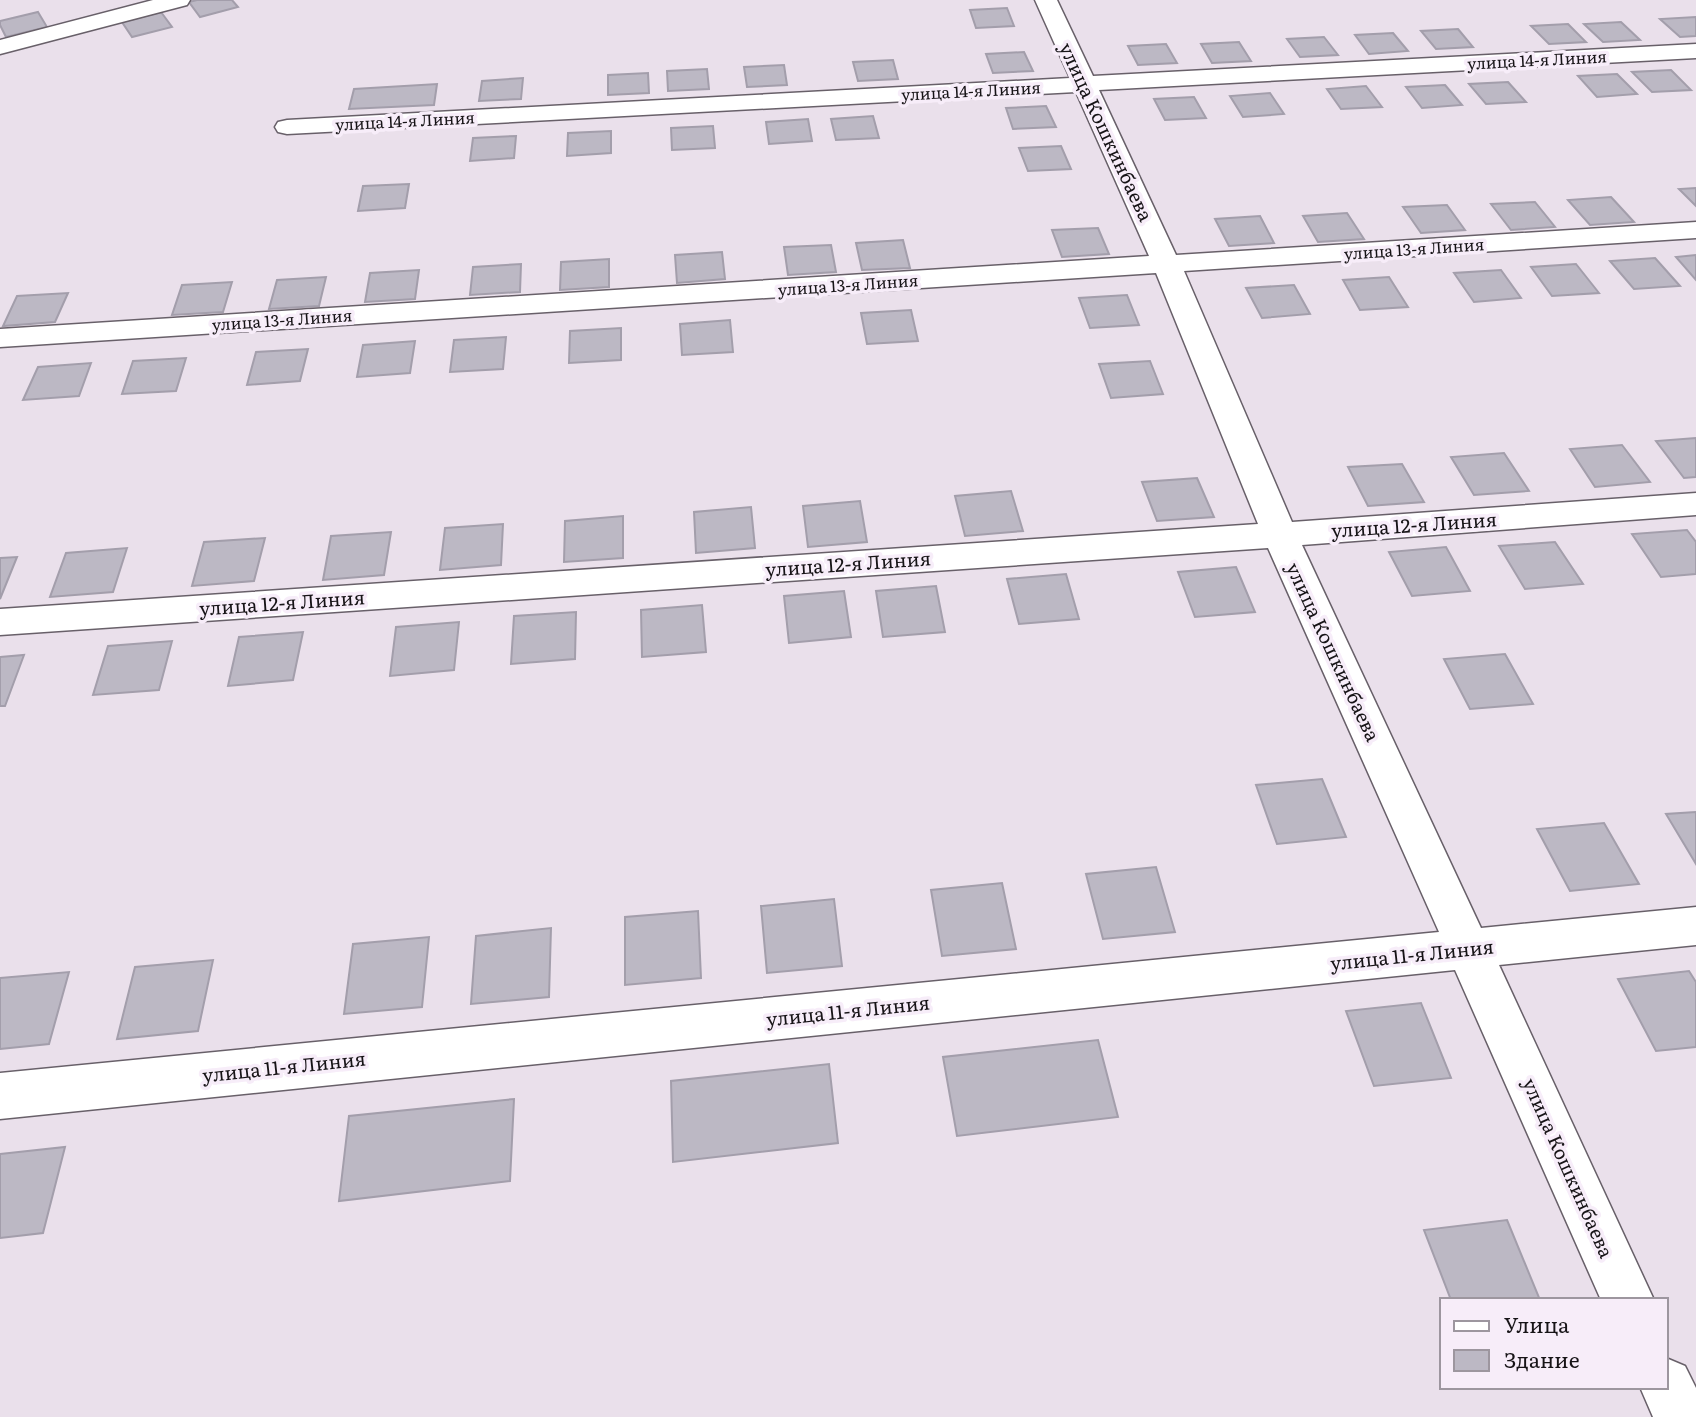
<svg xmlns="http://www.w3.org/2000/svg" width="1696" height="1417" font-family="Literata,serif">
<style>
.building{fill:#bcb8c4;stroke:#a39eab;stroke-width:2}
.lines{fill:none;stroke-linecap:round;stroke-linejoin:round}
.minor-casing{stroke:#686069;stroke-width:3}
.minor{fill:#fff;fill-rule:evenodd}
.labels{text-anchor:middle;stroke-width:7;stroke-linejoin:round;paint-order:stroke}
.far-street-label{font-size:16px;fill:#171417;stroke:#f7edf9}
.street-label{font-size:19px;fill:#171417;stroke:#f7edf9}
</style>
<rect width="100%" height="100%" fill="#eae0eb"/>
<path class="building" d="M 197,0 L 232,0 L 238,7 L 200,17 L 189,2 Z
M 1007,8 L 1014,26 L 976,28 L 970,10 Z
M 38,12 L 47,27 L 6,37 L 0,25 L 0,21 Z
M 161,12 L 172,27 L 132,37 L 122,22 Z
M 1696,17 L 1696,36 L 1680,37 L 1660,19 Z
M 1621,22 L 1640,40 L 1603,42 L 1584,24 Z
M 1568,24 L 1586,42 L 1549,44 L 1531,26 Z
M 1458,29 L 1473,47 L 1436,49 L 1421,31 Z
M 1393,33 L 1408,51 L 1369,54 L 1355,35 Z
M 1324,37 L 1338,55 L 1300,57 L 1287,39 Z
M 1239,42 L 1251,61 L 1212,63 L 1201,44 Z
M 1166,44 L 1177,63 L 1138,65 L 1128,46 Z
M 1024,52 L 1033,71 L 993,73 L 986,54 Z
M 893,60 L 898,79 L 858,81 L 853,62 Z
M 784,65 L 787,85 L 747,87 L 744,67 Z
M 707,69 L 709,89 L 668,91 L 667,71 Z
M 1671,70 L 1691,90 L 1652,92 L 1632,72 Z
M 648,73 L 649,93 L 608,95 L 608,75 Z
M 1617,74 L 1637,94 L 1597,97 L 1578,76 Z
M 523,78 L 521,99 L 479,101 L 482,81 Z
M 1508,82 L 1526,102 L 1486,104 L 1469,84 Z
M 437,84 L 434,105 L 349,109 L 354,89 Z
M 1445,85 L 1462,105 L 1422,108 L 1406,87 Z
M 1366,86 L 1382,107 L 1341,109 L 1327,89 Z
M 1270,93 L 1284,114 L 1243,117 L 1230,96 Z
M 1194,97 L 1206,118 L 1165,120 L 1154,99 Z
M 1046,106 L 1056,127 L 1013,129 L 1006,108 Z
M 873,116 L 879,138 L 836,140 L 831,119 Z
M 808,119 L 812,141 L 769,144 L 766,122 Z
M 713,126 L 715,148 L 672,150 L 671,128 Z
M 611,131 L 611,153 L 567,156 L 568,133 Z
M 516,136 L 514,158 L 470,161 L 473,138 Z
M 1061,146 L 1071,169 L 1028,171 L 1019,148 Z
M 409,184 L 405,208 L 358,211 L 363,186 Z
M 1696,188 L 1696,206 L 1679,189 Z
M 1611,197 L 1634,222 L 1590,225 L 1568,200 Z
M 1535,202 L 1555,227 L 1511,230 L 1491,204 Z
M 1447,205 L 1465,230 L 1421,233 L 1403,207 Z
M 1347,213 L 1364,239 L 1318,242 L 1303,216 Z
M 1260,216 L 1274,243 L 1229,246 L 1215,219 Z
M 1098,228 L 1109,254 L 1062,257 L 1052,230 Z
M 903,240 L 910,268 L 862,270 L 856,243 Z
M 831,245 L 836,272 L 788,275 L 784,247 Z
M 722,252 L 725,279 L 677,283 L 675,255 Z
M 1696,255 L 1696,280 L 1676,257 Z
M 1655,258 L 1680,286 L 1634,289 L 1610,261 Z
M 609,259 L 609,287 L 560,290 L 561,262 Z
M 521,264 L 520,292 L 470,295 L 473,267 Z
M 1576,264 L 1599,293 L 1552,296 L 1531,267 Z
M 419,270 L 415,299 L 365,302 L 370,273 Z
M 1501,270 L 1521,298 L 1474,302 L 1454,273 Z
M 326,277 L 319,306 L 269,309 L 277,280 Z
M 1389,277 L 1408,307 L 1360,310 L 1343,280 Z
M 232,282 L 223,312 L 172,315 L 182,285 Z
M 1294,285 L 1310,314 L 1262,318 L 1246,288 Z
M 68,293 L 55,322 L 3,326 L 17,296 Z
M 1127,295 L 1139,325 L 1090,328 L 1079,298 Z
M 911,310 L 918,341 L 867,344 L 861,313 Z
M 730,320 L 733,352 L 682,355 L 680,324 Z
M 621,328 L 621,360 L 569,363 L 570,331 Z
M 506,337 L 503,369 L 450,372 L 454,340 Z
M 415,341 L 410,373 L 357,377 L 363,345 Z
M 308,349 L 300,381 L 247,385 L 256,352 Z
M 186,358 L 176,391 L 122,394 L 133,361 Z
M 1150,361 L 1163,394 L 1111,398 L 1099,364 Z
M 91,363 L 79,396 L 23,400 L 38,367 Z
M 1696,438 L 1696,477 L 1684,478 L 1656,441 Z
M 1622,445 L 1650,482 L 1595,487 L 1570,449 Z
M 1504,453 L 1529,491 L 1474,495 L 1451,457 Z
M 1402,464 L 1424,502 L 1368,506 L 1348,467 Z
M 1197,478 L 1214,517 L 1157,521 L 1142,482 Z
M 1011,491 L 1023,531 L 965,536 L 955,496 Z
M 860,501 L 867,542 L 808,547 L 803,506 Z
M 751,507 L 755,548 L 696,553 L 694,512 Z
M 623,516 L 623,558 L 564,562 L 565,521 Z
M 503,524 L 501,565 L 440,570 L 445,528 Z
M 1687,530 L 1696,542 L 1696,574 L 1661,577 L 1632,534 Z
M 391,532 L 384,575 L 323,580 L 331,536 Z
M 265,538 L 254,581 L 192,586 L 204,542 Z
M 1555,542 L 1583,584 L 1525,589 L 1499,546 Z
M 1446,547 L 1470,591 L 1412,596 L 1389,552 Z
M 127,548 L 113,592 L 50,597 L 66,553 Z
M 17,557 L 0,599 L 0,558 Z
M 1236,567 L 1255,612 L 1195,617 L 1178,572 Z
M 1066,574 L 1079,619 L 1019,624 L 1007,579 Z
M 936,586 L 945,632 L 883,637 L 876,591 Z
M 844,591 L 851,637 L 789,643 L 784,596 Z
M 702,605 L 706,652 L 642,657 L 641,610 Z
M 576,612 L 575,659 L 511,664 L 514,616 Z
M 459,622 L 454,670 L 390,676 L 396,627 Z
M 303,632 L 293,680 L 228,686 L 239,637 Z
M 172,641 L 159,690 L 93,695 L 108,646 Z
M 1505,654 L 1533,704 L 1470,709 L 1444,659 Z
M 24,655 L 5,706 L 0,706 L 0,657 Z
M 1322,779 L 1346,837 L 1277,844 L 1256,785 Z
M 1696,812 L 1696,864 L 1666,814 Z
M 1604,823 L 1639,884 L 1570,891 L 1537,829 Z
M 1156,867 L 1175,932 L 1103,939 L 1086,874 Z
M 1002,883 L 1016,949 L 942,956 L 931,890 Z
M 834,899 L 842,966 L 767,973 L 761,906 Z
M 698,911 L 701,978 L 625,985 L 625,917 Z
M 551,928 L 549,997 L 471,1004 L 476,936 Z
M 429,937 L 422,1007 L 344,1014 L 353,944 Z
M 213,960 L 198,1031 L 117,1039 L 135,967 Z
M 1689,971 L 1696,982 L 1696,1047 L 1656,1051 L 1618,979 Z
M 69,972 L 49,1044 L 0,1049 L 0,978 Z
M 1421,1003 L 1451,1078 L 1374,1086 L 1346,1011 Z
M 1098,1040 L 1118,1117 L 957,1136 L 943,1057 Z
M 829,1064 L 838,1143 L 673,1162 L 671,1081 Z
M 514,1099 L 510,1181 L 339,1201 L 349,1116 Z
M 65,1147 L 43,1233 L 0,1238 L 0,1154 Z
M 1507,1220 L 1540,1300 L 1451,1300 L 1424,1230 Z"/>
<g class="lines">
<defs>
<path id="minor" d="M 153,0 L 190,0 L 187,5 L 0,54 L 0,40 Z
M 1035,0 L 1057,0 L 1093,76 L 1696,44 L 1696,58 L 1099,90 L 1176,255 L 1696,222 L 1696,238 L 1184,271 L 1292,522 L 1696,493 L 1696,515 L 1302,545 L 1481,928 L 1696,907 L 1696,945 L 1499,965 L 1654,1300 L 1601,1300 L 1455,970 L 0,1119 L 0,1073 L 1439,932 L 1268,548 L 0,635 L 0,609 L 1258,524 L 1156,273 L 0,347 L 0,329 L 1149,256 L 1076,92 L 287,134 L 278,132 L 275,127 L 278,122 L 287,120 L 1070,78 Z
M 1666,1358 L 1685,1366 L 1696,1388 L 1696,1417 L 1653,1417 L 1640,1387 L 1666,1387 Z"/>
</defs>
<use href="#minor" class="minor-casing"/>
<use href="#minor" class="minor"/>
</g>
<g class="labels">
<g class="far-street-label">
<text transform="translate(1537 60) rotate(-3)" y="6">улица 14-я Линия</text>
<text transform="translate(971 91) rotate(-3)" y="6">улица 14-я Линия</text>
<text transform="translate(405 121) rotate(-3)" y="6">улица 14-я Линия</text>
<text transform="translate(1414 249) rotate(-4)" y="6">улица 13-я Линия</text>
<text transform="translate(848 285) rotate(-4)" y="6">улица 13-я Линия</text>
<text transform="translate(282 320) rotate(-4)" y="6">улица 13-я Линия</text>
</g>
<g class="street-label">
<text transform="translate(1106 132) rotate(65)" y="7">улица Кошкинбаева</text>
<text transform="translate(1414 525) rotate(-4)" y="7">улица 12-я Линия</text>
<text transform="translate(848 564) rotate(-4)" y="7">улица 12-я Линия</text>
<text transform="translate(282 603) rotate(-4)" y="7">улица 12-я Линия</text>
<text transform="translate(1333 652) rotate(65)" y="7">улица Кошкинбаева</text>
<text transform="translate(1412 955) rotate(-6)" y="7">улица 11-я Линия</text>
<text transform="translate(848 1011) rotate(-6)" y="7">улица 11-я Линия</text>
<text transform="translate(284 1067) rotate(-6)" y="7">улица 11-я Линия</text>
<text transform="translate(1568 1168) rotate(66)" y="7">улица Кошкинбаева</text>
</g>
</g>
<rect x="1440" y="1298" width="228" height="91" fill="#f7edf9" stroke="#9d969f" stroke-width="2"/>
<rect x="1454" y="1321" width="35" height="10" fill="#ffffff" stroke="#9d969f" stroke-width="2"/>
<text x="1504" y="1333" font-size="21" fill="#171417">Улица</text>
<rect x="1454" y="1350" width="35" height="21" fill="#bcb8c4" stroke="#9d969f" stroke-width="2"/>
<text x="1504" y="1368" font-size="21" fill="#171417">Здание</text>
</svg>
